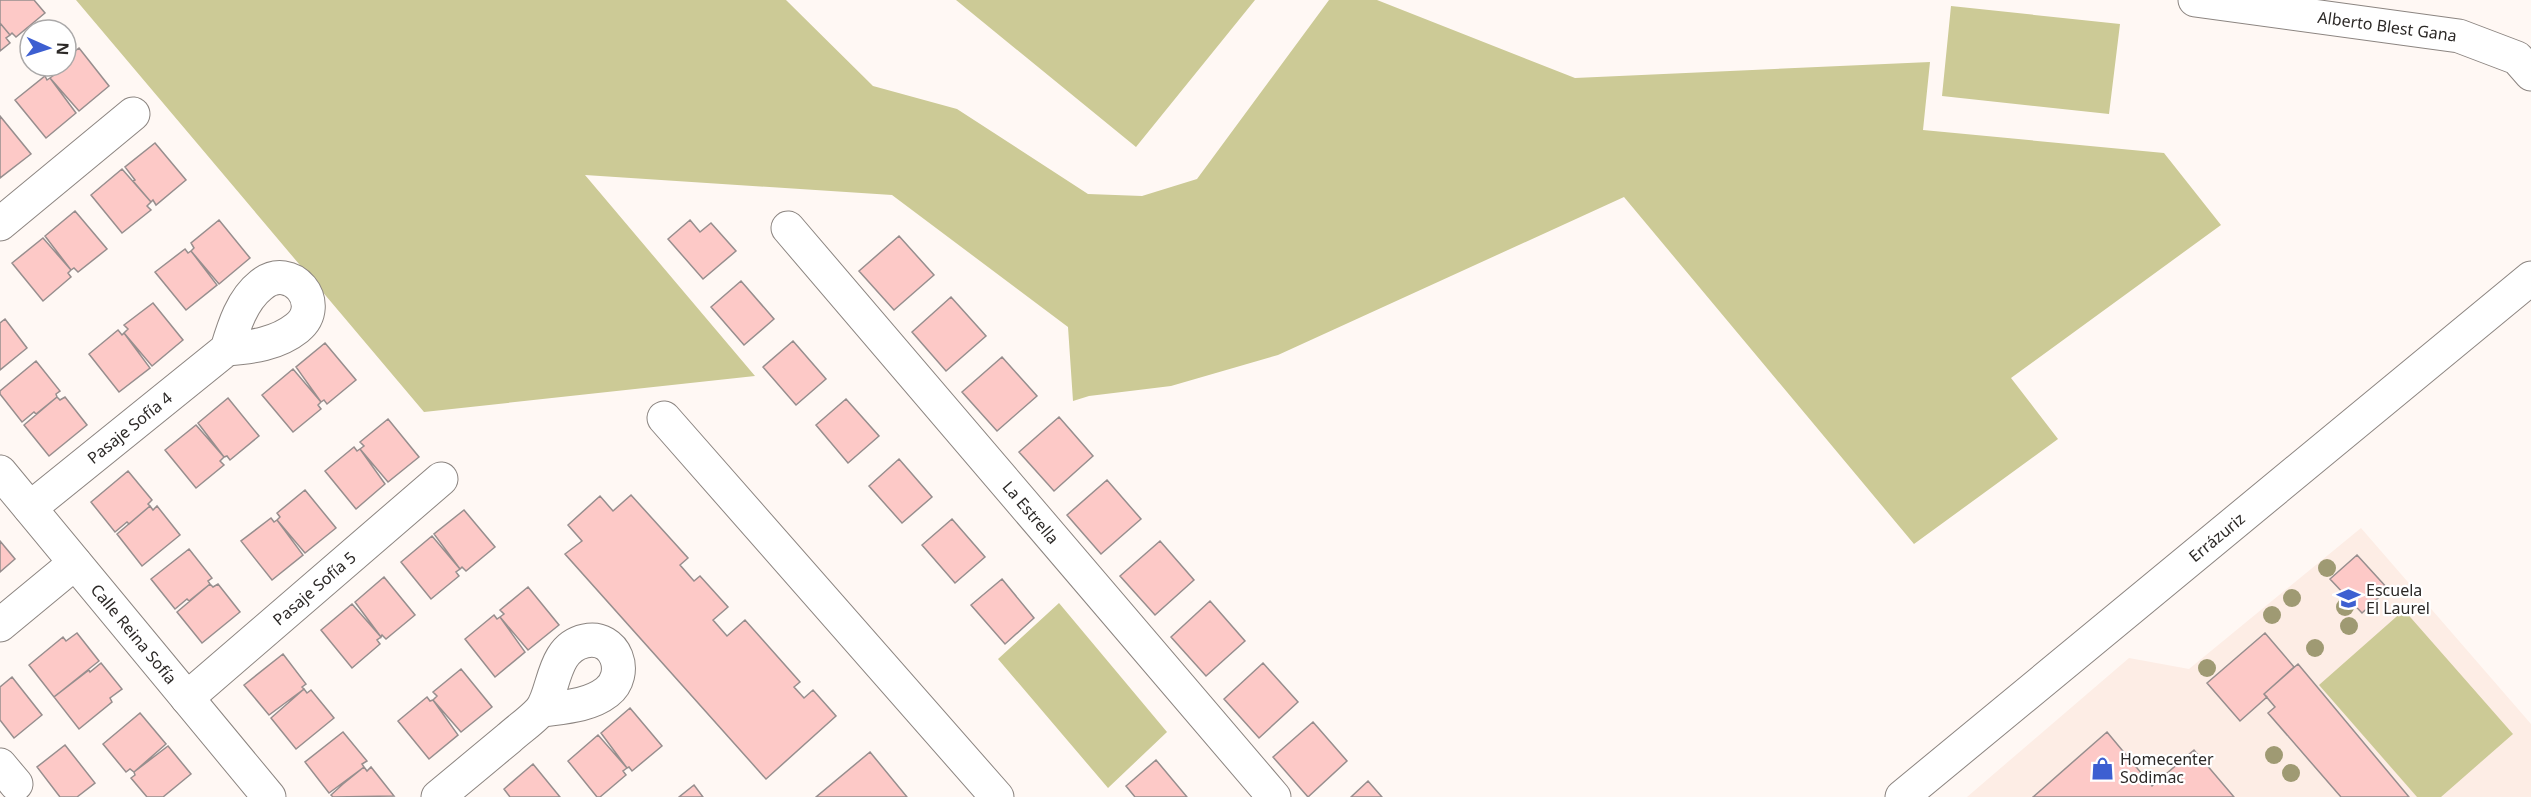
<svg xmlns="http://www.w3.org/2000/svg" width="2531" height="797" font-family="'Noto Sans',sans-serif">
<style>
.built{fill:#fdede5}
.green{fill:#ccca96}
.building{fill:#fdc9c7;stroke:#978e8e;stroke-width:1.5}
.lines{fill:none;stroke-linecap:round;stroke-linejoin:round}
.minor-casing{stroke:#8c8581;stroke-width:35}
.minor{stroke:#fff;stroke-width:33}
.tree{fill:#9f9a73}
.labels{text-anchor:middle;stroke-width:4.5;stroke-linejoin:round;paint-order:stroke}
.street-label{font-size:16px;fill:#2c2927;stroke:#fff}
.poi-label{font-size:16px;fill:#2c2927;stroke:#fff;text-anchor:start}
</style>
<rect width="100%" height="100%" fill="#fff8f4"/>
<path class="built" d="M 2361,528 L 2531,724 L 2531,797 L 1967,797 L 2129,658 L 2189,669 Z"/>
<path class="green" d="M 76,0 L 786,0 L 873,86 L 957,109 L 1088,194 L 1142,196 L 1197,179 L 1329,0 L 1377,0 L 1575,78 L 1930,62 L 1923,130 L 2164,153 L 2221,225 L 2011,378 L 2058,439 L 1914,544 L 1624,197 L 1278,355 L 1171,386 L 1089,396 L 1073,401 L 1068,327 L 892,195 L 585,175 L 755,376 L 424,412 Z
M 956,0 L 1255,0 L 1136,147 Z
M 1951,6 L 2120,24 L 2109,114 L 1942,96 Z
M 1059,603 L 1167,732 L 1108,788 L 998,659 Z
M 2404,610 L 2513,734 L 2441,797 L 2417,797 L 2319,685 Z"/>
<path class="building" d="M 0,0 L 34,0 L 45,13 L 16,37 L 12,33 L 10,35 L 0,23 Z
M 0,23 L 10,35 L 6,38 L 10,43 L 0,51 Z
M 79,48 L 109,86 L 79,111 L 50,78 L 54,75 L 50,71 L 56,66 L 66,66 L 66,58 Z
M 45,76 L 47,80 L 50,78 L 76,113 L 46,138 L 15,100 Z
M 0,116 L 31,154 L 0,178 Z
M 155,143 L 186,180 L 156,205 L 153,200 L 151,202 L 133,181 L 135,180 L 125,167 Z
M 122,169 L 151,202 L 147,206 L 151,210 L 122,233 L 91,195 Z
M 75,211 L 107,249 L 78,272 L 74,268 L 71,270 L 45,236 Z
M 219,220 L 250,258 L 219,284 L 191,251 L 194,248 L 191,243 Z
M 690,220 L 700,232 L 711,223 L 736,251 L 703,279 L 668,239 Z
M 899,236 L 934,275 L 894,310 L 859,271 Z
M 43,238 L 71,270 L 68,273 L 71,277 L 43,301 L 12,263 Z
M 185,249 L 188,253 L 191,251 L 217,285 L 186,310 L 155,272 Z
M 741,281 L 774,319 L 744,345 L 711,307 Z
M 951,297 L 986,336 L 946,371 L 912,332 Z
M 153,303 L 183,340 L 152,366 L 124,333 L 128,329 L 124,325 Z
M 5,319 L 27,348 L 0,370 L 0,323 Z
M 118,330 L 122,335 L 124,333 L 150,368 L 119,392 L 89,354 Z
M 793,341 L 826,379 L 796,405 L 763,367 Z
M 325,343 L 356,380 L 327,404 L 324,400 L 321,402 L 296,367 Z
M 1002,357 L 1037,396 L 997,431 L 962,392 Z
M 36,361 L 60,391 L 56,394 L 57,397 L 36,414 L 34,412 L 22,422 L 0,394 L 0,391 Z
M 293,369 L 321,402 L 318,405 L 321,409 L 293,432 L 262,395 Z
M 57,397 L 60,400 L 65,397 L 87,425 L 49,456 L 24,425 Z
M 228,398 L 259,436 L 230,460 L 227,456 L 224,457 L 198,423 Z
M 846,399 L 879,436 L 848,463 L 816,425 Z
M 1059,417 L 1093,456 L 1054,491 L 1019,452 Z
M 388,419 L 419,457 L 388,482 L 360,449 L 364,446 L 360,442 Z
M 196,425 L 224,457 L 220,461 L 224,465 L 196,488 L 165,450 Z
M 354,447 L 357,451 L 360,449 L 385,484 L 356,509 L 325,471 Z
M 899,459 L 932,497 L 902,523 L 869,486 Z
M 128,471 L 152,500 L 148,504 L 150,506 L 129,524 L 127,522 L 115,532 L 91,502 Z
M 1107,480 L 1141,519 L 1101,554 L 1067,515 Z
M 305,490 L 336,528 L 305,553 L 277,520 L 280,517 L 277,513 Z
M 631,495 L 688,558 L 680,565 L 694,581 L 700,576 L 728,607 L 713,620 L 727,636 L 745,620 L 800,682 L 794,687 L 804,698 L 813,690 L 836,716 L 766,779 L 565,554 L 582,541 L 568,525 L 600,496 L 613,511 Z
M 150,506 L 153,510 L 157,506 L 180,535 L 142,566 L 117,534 Z
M 464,510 L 495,547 L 466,571 L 462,567 L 460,569 L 434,534 Z
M 271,518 L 274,522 L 277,520 L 303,555 L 272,580 L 241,541 Z
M 952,519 L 985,557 L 955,583 L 922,545 Z
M 432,536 L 460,569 L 456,572 L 459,576 L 431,599 L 401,562 Z
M 0,541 L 15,559 L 0,572 Z
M 1160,541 L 1194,580 L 1155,615 L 1120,576 Z
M 189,549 L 212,578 L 208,581 L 210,584 L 189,601 L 187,599 L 175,609 L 151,579 Z
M 2357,555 L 2388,589 L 2362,613 L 2330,579 Z
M 384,577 L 415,615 L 386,639 L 382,635 L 381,637 L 355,602 Z
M 1002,579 L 1034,618 L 1005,644 L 971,605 Z
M 210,584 L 213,587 L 218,584 L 240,612 L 202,643 L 177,612 Z
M 528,587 L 559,625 L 528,650 L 500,617 L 504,614 L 500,610 Z
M 1210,601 L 1245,641 L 1206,676 L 1171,637 Z
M 352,604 L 381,637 L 377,640 L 380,644 L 352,668 L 321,630 Z
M 494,615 L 497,619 L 500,617 L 525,652 L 495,677 L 465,639 Z
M 77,633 L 99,661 L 54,697 L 29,665 L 63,637 L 66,641 Z
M 2265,633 L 2294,667 L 2264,694 L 2267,697 L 2240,721 L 2207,683 Z
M 283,654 L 306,684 L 302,687 L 304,689 L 269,715 L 244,685 Z
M 101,663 L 122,689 L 110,698 L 112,702 L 79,729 L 54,697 L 89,670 L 90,672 Z
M 1263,663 L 1298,702 L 1259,738 L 1224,699 Z
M 2298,664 L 2409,797 L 2341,797 L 2268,713 L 2275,707 L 2264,694 Z
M 461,669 L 492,707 L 461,732 L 433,700 L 437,696 L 433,692 Z
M 12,677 L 42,715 L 14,738 L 0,720 L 0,687 Z
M 304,689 L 307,693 L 311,690 L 334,718 L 296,749 L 271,718 Z
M 427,697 L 430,701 L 433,700 L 458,735 L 429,759 L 398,721 Z
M 630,708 L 662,746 L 632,771 L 629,767 L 627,768 L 601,733 Z
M 140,713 L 166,744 L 134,772 L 130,769 L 126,772 L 103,744 Z
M 1313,722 L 1347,761 L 1308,797 L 1273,757 Z
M 343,732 L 367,761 L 362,764 L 364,767 L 329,793 L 305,762 Z
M 2107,732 L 2152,786 L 2194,750 L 2234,797 L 2033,797 Z
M 598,735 L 627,768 L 623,771 L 626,775 L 600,797 L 597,797 L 568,761 Z
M 65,745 L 95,783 L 77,797 L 60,797 L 37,767 Z
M 168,746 L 191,774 L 163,797 L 147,797 L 131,778 L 135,775 L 134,772 Z
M 870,752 L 907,797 L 816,797 Z
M 1156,760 L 1187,797 L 1135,797 L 1126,786 Z
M 533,764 L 560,797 L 510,797 L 504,789 Z
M 364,767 L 367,771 L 371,767 L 394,796 L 333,797 L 331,795 L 343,784 Z
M 1368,781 L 1382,797 L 1351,797 Z
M 694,785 L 703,797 L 679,797 Z"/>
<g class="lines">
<defs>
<g id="minor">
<path id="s1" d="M 2195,0 L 2459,36 L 2517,58 L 2531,74"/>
<path d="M 0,224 L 133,114"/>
<path id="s2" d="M 788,228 L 1274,797"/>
<path d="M 664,418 L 997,797"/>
<path id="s3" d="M 0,472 L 269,797"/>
<path id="s4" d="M 30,508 L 227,349 C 252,347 277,344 297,328 C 327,304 291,260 261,285 C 242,300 234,326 227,349"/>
<path d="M 0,625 L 75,563"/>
<path id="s5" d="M 187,698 L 441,479"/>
<path d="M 0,765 L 16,784"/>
<path d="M 438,797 C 462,777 485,758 509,738 C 519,729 531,721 540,711 C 555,694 551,648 585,641 C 616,634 630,674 607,692 C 589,706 564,707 542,710"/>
<path id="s6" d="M 1902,797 L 2531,278"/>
</g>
</defs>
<use href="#minor" class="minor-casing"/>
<use href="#minor" class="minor"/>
</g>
<g class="tree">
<circle cx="2327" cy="568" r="9"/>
<circle cx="2292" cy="598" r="9"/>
<circle cx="2345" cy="607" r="9"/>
<circle cx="2272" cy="615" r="9"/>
<circle cx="2349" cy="626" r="9"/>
<circle cx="2315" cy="648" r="9"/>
<circle cx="2207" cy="668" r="9"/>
<circle cx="2274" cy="755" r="9"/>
<circle cx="2291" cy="773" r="9"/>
</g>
<defs>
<symbol id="school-bare" viewBox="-9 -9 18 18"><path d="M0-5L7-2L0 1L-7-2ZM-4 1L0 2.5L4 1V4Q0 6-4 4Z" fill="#3d5fd1" stroke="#fff" stroke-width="2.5" paint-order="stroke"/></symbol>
<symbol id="shop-bare" viewBox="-9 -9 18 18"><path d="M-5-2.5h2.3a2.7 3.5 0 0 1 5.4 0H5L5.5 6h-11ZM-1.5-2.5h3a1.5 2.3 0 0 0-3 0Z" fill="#3d5fd1" stroke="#fff" stroke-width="2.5" paint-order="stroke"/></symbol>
</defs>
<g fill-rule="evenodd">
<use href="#school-bare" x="2332" y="582" width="33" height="33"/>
<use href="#shop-bare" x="2086" y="752" width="33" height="33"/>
</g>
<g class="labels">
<g class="street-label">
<text dy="6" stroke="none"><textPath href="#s1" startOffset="194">Alberto Blest Gana</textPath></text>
<text dy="6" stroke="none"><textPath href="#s4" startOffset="128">Pasaje Sofía 4</textPath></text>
<text dy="6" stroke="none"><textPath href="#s2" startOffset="374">La Estrella</textPath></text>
<text dy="6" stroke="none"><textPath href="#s6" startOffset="408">Errázuriz</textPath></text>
<text dy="6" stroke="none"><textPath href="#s5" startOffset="168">Pasaje Sofía 5</textPath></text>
<text dy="6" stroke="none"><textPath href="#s3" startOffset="210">Calle Reina Sofía</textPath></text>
</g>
<g class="poi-label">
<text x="2366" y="596">Escuela<tspan x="2366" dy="18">El Laurel</tspan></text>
<text x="2120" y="765">Homecenter<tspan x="2120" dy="18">Sodimac</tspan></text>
</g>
</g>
<g transform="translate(48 48) rotate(93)"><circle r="28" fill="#ffffff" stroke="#aba9a9" stroke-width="1.5"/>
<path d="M0-4.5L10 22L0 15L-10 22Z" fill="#3d5fd1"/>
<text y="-9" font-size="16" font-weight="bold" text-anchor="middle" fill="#2c2927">N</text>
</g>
</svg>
